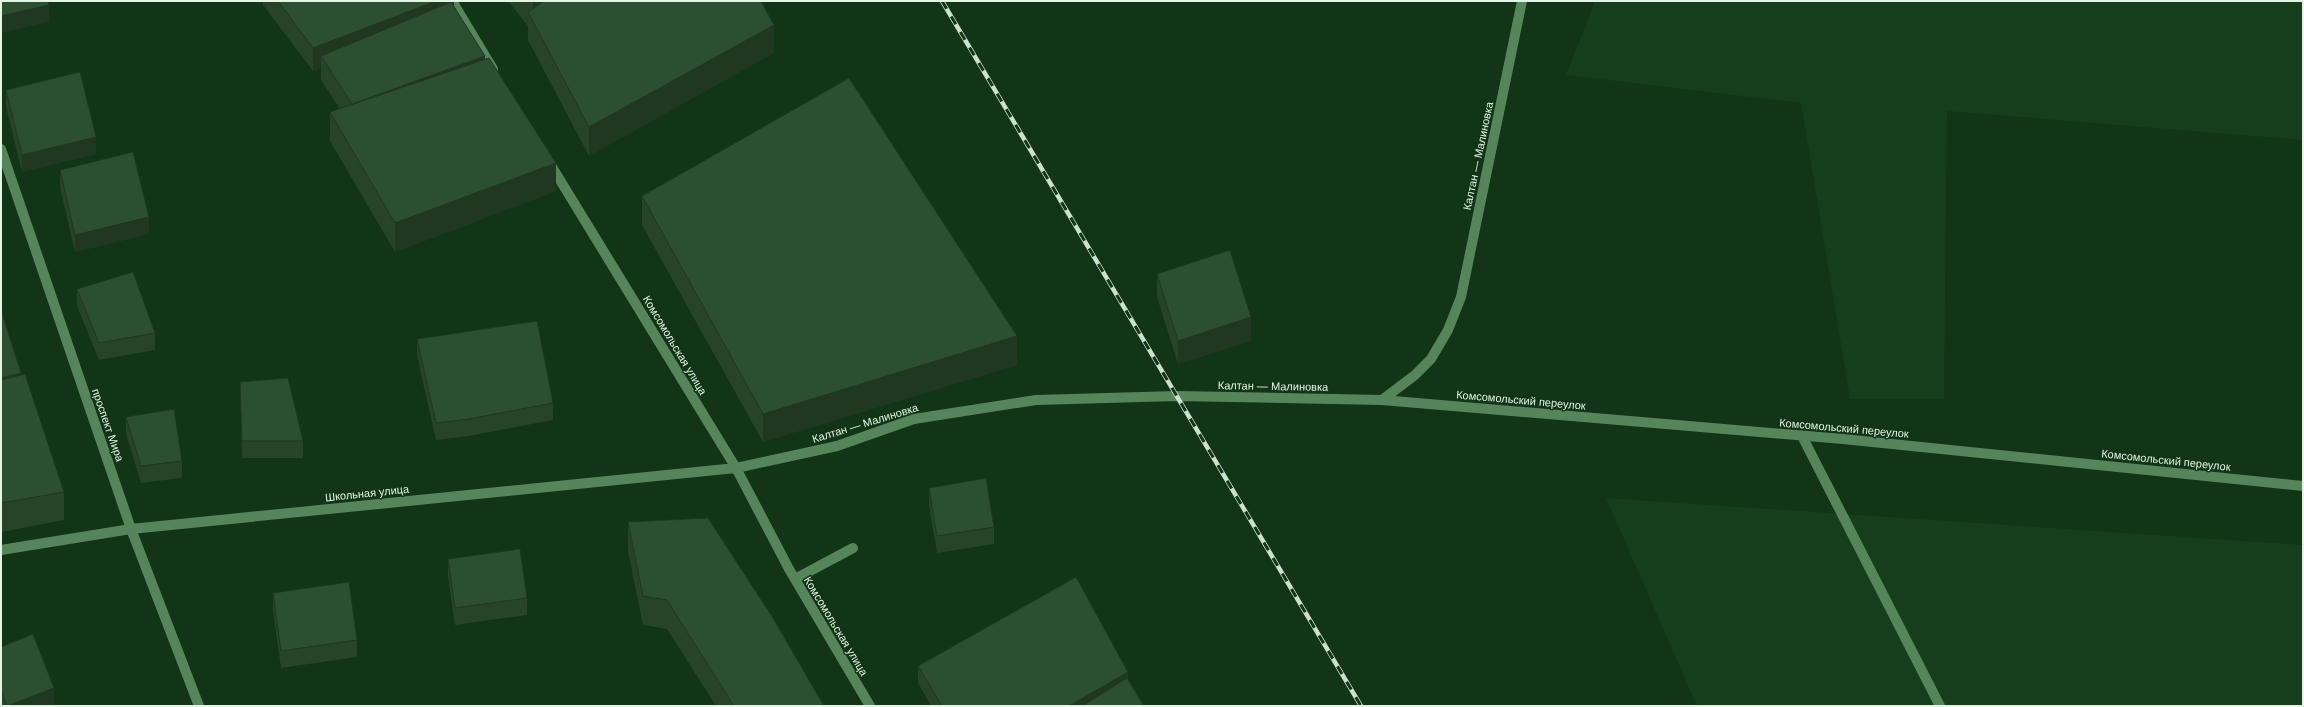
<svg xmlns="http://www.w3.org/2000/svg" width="2304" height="707" font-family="Arial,sans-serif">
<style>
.built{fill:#163e1c}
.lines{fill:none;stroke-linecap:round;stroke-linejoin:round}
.minor{stroke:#57855b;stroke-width:10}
.rail-casing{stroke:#cce1cd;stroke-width:4.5}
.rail{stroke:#123417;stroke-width:3;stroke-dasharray:9;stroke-linecap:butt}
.wall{fill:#27442a}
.shaded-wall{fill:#203722}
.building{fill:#2d4f31;stroke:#203722}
.labels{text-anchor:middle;stroke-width:3;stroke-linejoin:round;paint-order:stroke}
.street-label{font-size:11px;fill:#e2f6e3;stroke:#123417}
</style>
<rect width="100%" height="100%" fill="#123417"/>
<path class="built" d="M 1595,1 L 2303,1 L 2303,140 L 1947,111 L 1944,399 L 1850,399 L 1801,103 L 1566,75 Z
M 1606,498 L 2303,545 L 2303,706 L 1697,706 Z"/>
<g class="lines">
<path class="minor" d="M 452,1 L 493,69
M 1,149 L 131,529 L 199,706
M 549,162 L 736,468 L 789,569 L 870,706
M 1382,400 L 1843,439 L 2303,486
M 1802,436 L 1940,706
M 1,550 L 131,529 L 736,468 L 837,446 L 914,419 L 1036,400 L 1177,396 L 1382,400 L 1415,375 L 1431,359 L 1448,330 L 1461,297 L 1522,1
M 795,579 L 853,548"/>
<defs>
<path id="rail" d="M 942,1 L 1361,706"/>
</defs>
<use href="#rail" class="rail-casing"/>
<use href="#rail" class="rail"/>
</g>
<path class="wall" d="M 263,1 L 454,1 L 454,6 L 485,60 L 556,191 L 395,252 L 330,141 L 330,112 L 340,109 L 321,80 L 321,68 L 313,71 L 263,5 Z
M 508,1 L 761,1 L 774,53 L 589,156 L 528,40 L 528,26 Z
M 6,90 L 96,154 L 22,172 L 6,107 Z
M 60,170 L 149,234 L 75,252 L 60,187 Z
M 642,196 L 1017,365 L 763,442 L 642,225 Z
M 1157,274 L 1251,341 L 1178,364 L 1157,297 Z
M 77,289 L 155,333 L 155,350 L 99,360 L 77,306 Z
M 1,310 L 21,375 L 64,492 L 64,520 L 1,532 Z
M 417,339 L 553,403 L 553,420 L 469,436 L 436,440 L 417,356 Z
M 240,382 L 303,441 L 303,458 L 242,458 Z
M 126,417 L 182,461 L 182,478 L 141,483 L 126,434 Z
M 929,488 L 994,527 L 994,544 L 937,553 L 929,505 Z
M 628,522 L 824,706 L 716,706 L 667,629 L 643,625 L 628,551 Z
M 448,559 L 527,598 L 527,615 L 455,625 L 448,576 Z
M 273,593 L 357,640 L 357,657 L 281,668 L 273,610 Z
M 1,647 L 54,705 L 51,706 L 1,706 Z
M 918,666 L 1128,679 L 1144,706 L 931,706 L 918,683 Z"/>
<path class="shaded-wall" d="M 436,1 L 454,1 L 454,18 L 321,56 L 321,68 L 313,71 L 313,48 Z
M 535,1 L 575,1 L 533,21 L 533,3 Z
M 49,5 L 49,22 L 1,33 L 1,16 Z
M 774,25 L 774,53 L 589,156 L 589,127 Z
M 485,56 L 485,80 L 352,128 L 352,104 Z
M 96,137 L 96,154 L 22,172 L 22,155 Z
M 556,163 L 556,191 L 395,252 L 395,223 Z
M 149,217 L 149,234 L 75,252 L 75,235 Z
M 1251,317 L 1251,341 L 1178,364 L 1178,341 Z
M 1017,336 L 1017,365 L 763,442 L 763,414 Z
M 21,373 L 21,396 L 1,402 L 1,378 Z
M 1128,672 L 1128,689 L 1099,706 L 1069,706 Z
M 54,688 L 54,705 L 51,706 L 7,706 Z"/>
<path class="building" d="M 1,1 L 48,1 L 49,5 L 1,16 Z
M 278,1 L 436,1 L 313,48 Z
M 544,1 L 761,1 L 774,25 L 589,127 L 528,12 Z
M 451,2 L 485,56 L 352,104 L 321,56 Z
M 489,58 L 556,163 L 395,223 L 330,112 Z
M 80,72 L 96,137 L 22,155 L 6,90 Z
M 849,78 L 1017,336 L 763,414 L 642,196 Z
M 133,152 L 149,217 L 75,235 L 60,170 Z
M 1230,250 L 1251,317 L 1178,341 L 1157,274 Z
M 133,272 L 155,333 L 99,343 L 77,289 Z
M 1,310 L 21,373 L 1,378 Z
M 537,321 L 553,403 L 469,419 L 436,423 L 417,339 Z
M 25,374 L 64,492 L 1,503 L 1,380 Z
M 288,378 L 303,441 L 242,441 L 240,382 Z
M 174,409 L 182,461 L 141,466 L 126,417 Z
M 986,478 L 994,527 L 937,536 L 929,488 Z
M 708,518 L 773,618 L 824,706 L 734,706 L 667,600 L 643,596 L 628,522 Z
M 520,549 L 527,598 L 455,608 L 448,559 Z
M 1076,577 L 1128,672 L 1069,706 L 942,706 L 918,666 Z
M 349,582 L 357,640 L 281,651 L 273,593 Z
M 33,634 L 54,688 L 7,706 L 1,690 L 1,647 Z
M 1127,678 L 1144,706 L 1082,706 Z"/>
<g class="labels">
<g class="street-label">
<text transform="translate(1478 156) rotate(-78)" y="4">Калтан — Малиновка</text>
<text transform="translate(675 345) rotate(59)" y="4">Комсомольская улица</text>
<text transform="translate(1273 386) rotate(1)" y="4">Калтан — Малиновка</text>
<text transform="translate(1521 400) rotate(5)" y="4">Комсомольский переулок</text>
<text transform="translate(865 423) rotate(-17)" y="4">Калтан — Малиновка</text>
<text transform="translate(108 425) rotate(71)" y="4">проспект Мира</text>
<text transform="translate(1844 428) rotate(5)" y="4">Комсомольский переулок</text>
<text transform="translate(2166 460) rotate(6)" y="4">Комсомольский переулок</text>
<text transform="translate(367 493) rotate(-6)" y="4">Школьная улица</text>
<text transform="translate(836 626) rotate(59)" y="4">Комсомольская улица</text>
</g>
</g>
<rect width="2304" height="707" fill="none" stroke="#e2f6e3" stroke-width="4"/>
</svg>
